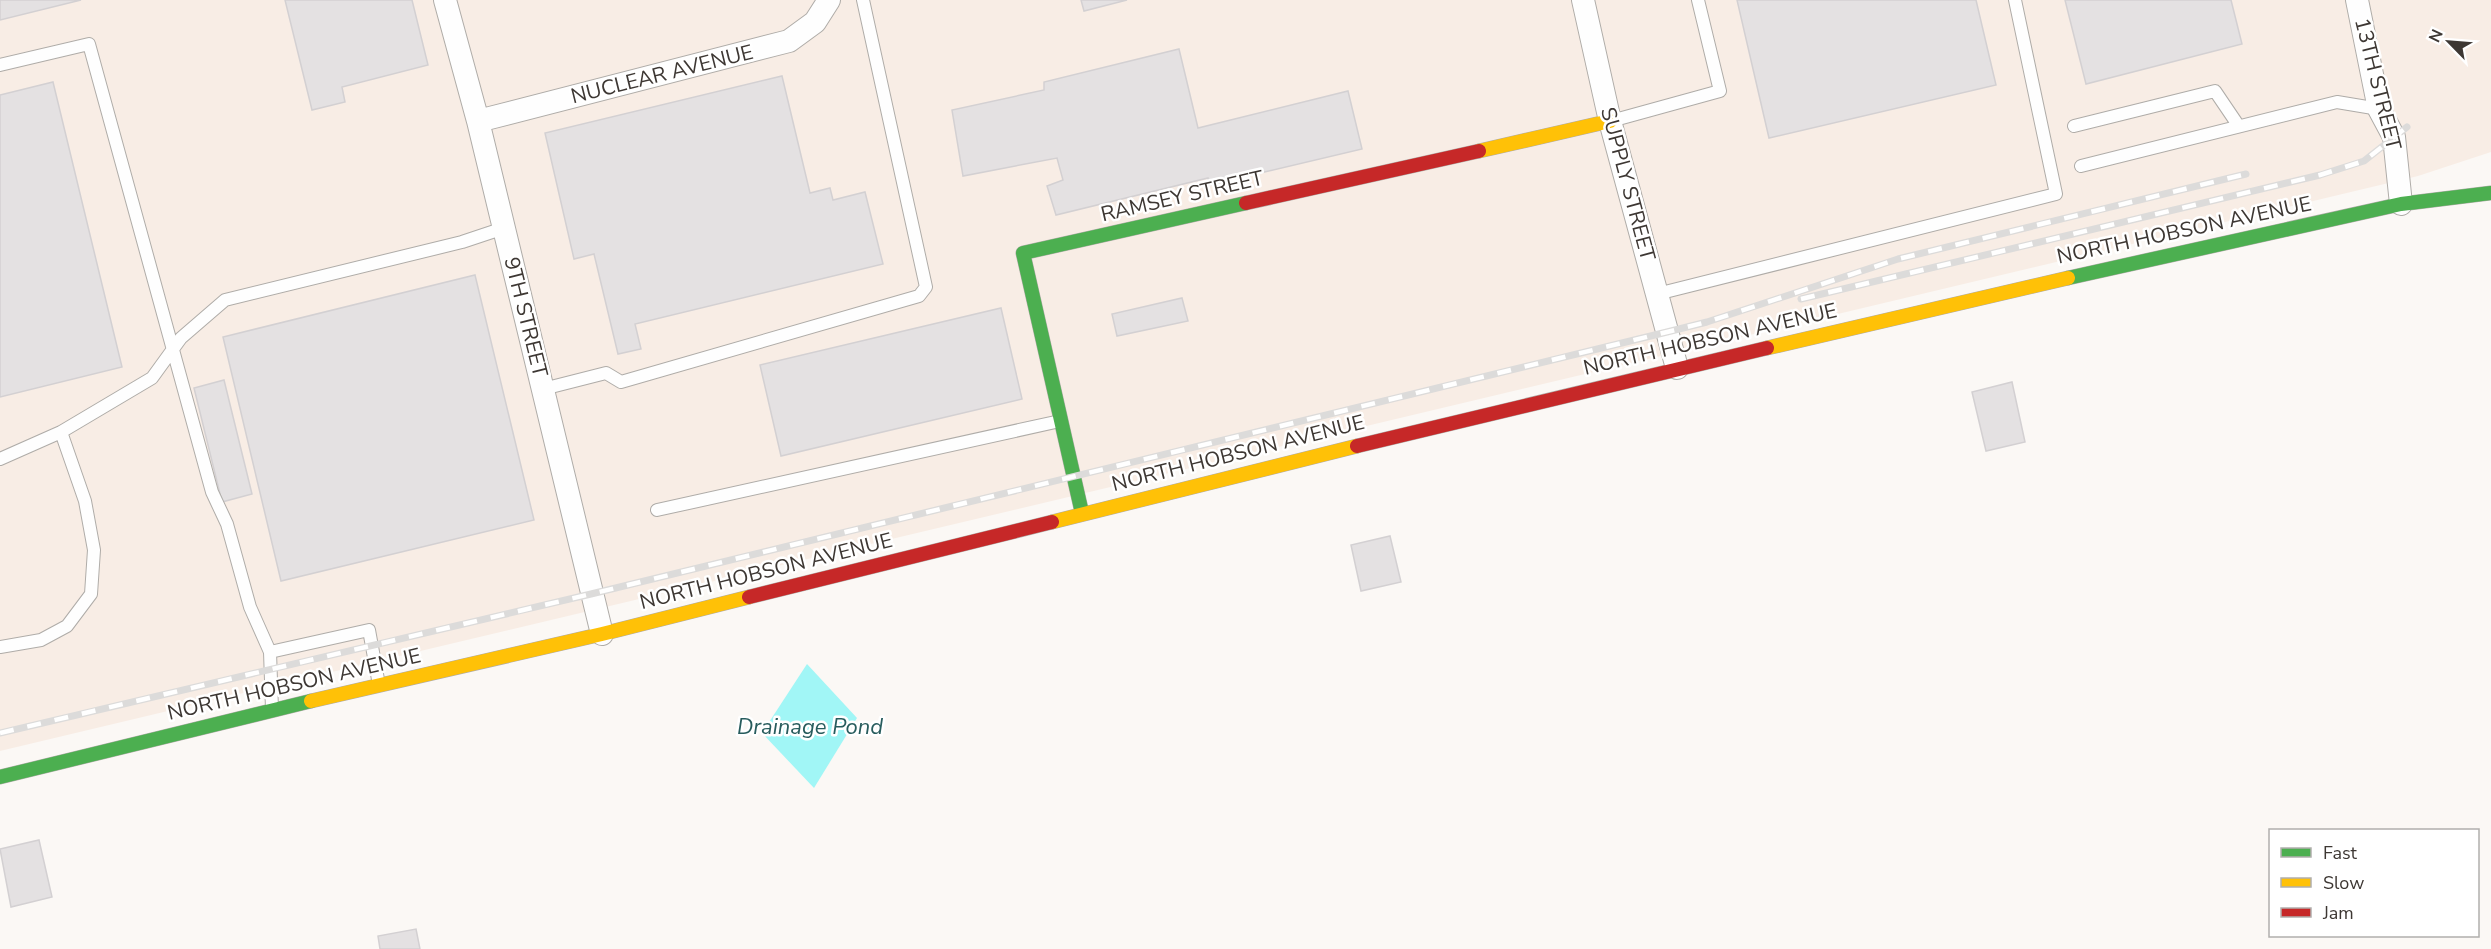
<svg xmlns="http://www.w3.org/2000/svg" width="2491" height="949" font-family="'Nunito Sans',sans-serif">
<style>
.industrial{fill:#f8ede5}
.water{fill:#a1f6f6}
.building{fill:#e4e1e2;stroke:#d3d0d2;stroke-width:1.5}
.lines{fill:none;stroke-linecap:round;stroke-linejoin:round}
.lane-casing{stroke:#afaca8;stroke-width:14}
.street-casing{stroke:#afaca8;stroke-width:24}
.fast-casing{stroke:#afaca8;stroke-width:15}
.slow-casing{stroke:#afaca8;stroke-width:15}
.jam-casing{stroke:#afaca8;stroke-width:15}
.lane{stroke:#fefefe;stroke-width:12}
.street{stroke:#fefefe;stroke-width:22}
.fast{stroke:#4caf50;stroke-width:14}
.slow{stroke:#ffc107;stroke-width:14}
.jam{stroke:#c62828;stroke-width:14}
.rail-casing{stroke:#dcdbda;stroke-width:7}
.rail{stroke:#fff;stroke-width:4.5;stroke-dasharray:14;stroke-linecap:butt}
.labels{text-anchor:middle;stroke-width:5;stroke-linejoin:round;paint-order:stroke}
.street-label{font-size:21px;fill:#3d3733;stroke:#fff}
.water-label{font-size:22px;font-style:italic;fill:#275c5d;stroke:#fff}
</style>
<rect width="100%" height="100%" fill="#fbf8f5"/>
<path class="industrial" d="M 0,0 L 2491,0 L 2491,152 L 2418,176 L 0,751 Z"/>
<path class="water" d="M 807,664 L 857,718 L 814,788 L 762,733 Z"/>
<path class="building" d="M 0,0 L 81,0 L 0,20 Z
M 285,0 L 412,0 L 428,65 L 342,87 L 345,102 L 312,110 Z
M 1081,0 L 1127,0 L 1084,11 Z
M 1737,0 L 1976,0 L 1996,85 L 1769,138 Z
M 2065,0 L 2231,0 L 2242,44 L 2086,84 Z
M 1179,49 L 1198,128 L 1348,91 L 1362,149 L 1209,185 L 1208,178 L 1056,215 L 1047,186 L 1063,180 L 1057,158 L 963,176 L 952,110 L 1044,90 L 1044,82 Z
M 782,76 L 810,193 L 830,188 L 833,200 L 865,192 L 883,264 L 635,324 L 641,349 L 618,354 L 594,254 L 574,259 L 545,133 Z
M 53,82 L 122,367 L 0,397 L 0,95 Z
M 475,275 L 534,520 L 281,581 L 223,337 Z
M 1182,298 L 1188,321 L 1117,336 L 1112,314 Z
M 1001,308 L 1022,399 L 781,456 L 760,365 Z
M 224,380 L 252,494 L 222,502 L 194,388 Z
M 2012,382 L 2025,442 L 1986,451 L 1972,392 Z
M 1390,536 L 1401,582 L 1361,591 L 1351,545 Z
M 39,840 L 52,897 L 11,907 L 0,849 Z
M 416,929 L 420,949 L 380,949 L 378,936 Z"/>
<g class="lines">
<defs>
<path id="lane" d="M 0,65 L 89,44 L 212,492 L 227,524 L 250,607 L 270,652
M 1611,121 L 1720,91 L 1698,0
M 2074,126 L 2215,91 L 2238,125
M 2081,166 L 2337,102 L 2379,109
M 1657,294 L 2056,194 L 2015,0
M 543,389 L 606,373 L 621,382 L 919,296 L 926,287 L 863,0
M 0,459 L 61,432 L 152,378 L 181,338 L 225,300 L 462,242 L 504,228
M 657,510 L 1060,421
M 0,647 L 41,640 L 67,626 L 91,594 L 94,550 L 85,501 L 61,432
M 272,709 L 270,652 L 369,630 L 379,685"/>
<path id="street" d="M 445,0 L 478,121 L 602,634
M 1583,0 L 1610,121 L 1677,368
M 2357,0 L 2379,109 L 2394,137 L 2401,204
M 478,121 L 789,41 L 815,22 L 829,0"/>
<path id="fast" d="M 2068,278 L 2401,204 L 2491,193
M 1082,513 L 1023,253 L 1246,203
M 0,777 L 311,701"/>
<path id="slow" d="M 1479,151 L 1610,121
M 1767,348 L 2068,278
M 1052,522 L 1357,446
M 311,701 L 602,634 L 749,597"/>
<path id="jam" d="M 1246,203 L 1479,151
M 1357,446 L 1767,348
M 749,597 L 1052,522"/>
</defs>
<use href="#lane" class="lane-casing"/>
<use href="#street" class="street-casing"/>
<use href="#fast" class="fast-casing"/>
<use href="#slow" class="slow-casing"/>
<use href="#jam" class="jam-casing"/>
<use href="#lane" class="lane"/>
<use href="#street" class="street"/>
<use href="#fast" class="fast"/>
<use href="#slow" class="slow"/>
<use href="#jam" class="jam"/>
<defs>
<path id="rail" d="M 1801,299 L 2320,175 L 2364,161 L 2407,127
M 0,733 L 591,594 L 1667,332 L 1707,322 L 1898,259 L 2246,174"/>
</defs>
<use href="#rail" class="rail-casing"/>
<use href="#rail" class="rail"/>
</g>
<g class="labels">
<g class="street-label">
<text transform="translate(662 74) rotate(-14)" y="7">NUCLEAR AVENUE</text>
<text transform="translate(2378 84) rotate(76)" y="7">13TH STREET</text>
<text transform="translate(1628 184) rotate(75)" y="7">SUPPLY STREET</text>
<text transform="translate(1182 196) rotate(-13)" y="7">RAMSEY STREET</text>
<text transform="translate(2184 230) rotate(-12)" y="7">NORTH HOBSON AVENUE</text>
<text transform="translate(526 317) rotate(76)" y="7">9TH STREET</text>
<text transform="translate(1710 339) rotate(-13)" y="7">NORTH HOBSON AVENUE</text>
<text transform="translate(1238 453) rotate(-14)" y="7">NORTH HOBSON AVENUE</text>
<text transform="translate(766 571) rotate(-14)" y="7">NORTH HOBSON AVENUE</text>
<text transform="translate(294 684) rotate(-13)" y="7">NORTH HOBSON AVENUE</text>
</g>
<g class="water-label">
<text x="810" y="734">Drainage Pond</text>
</g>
</g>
<rect x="2269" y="829" width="210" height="108" fill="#ffffff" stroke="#b1afad" stroke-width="1.5"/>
<rect x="2281" y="848" width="30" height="9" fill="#4caf50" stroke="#b1afad" stroke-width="1.5"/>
<text x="2323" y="859" font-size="18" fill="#3d3733">Fast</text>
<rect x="2281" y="878" width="30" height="9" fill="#ffc107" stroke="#b1afad" stroke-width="1.5"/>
<text x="2323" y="889" font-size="18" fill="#3d3733">Slow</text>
<rect x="2281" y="908" width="30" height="9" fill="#c62828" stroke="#b1afad" stroke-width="1.5"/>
<text x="2323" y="919" font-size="18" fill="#3d3733">Jam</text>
<g transform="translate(2449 42) rotate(295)" stroke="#ffffff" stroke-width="4.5" paint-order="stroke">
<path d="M0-4.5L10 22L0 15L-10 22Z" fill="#3d3733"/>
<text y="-9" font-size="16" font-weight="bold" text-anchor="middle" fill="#3d3733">N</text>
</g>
</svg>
